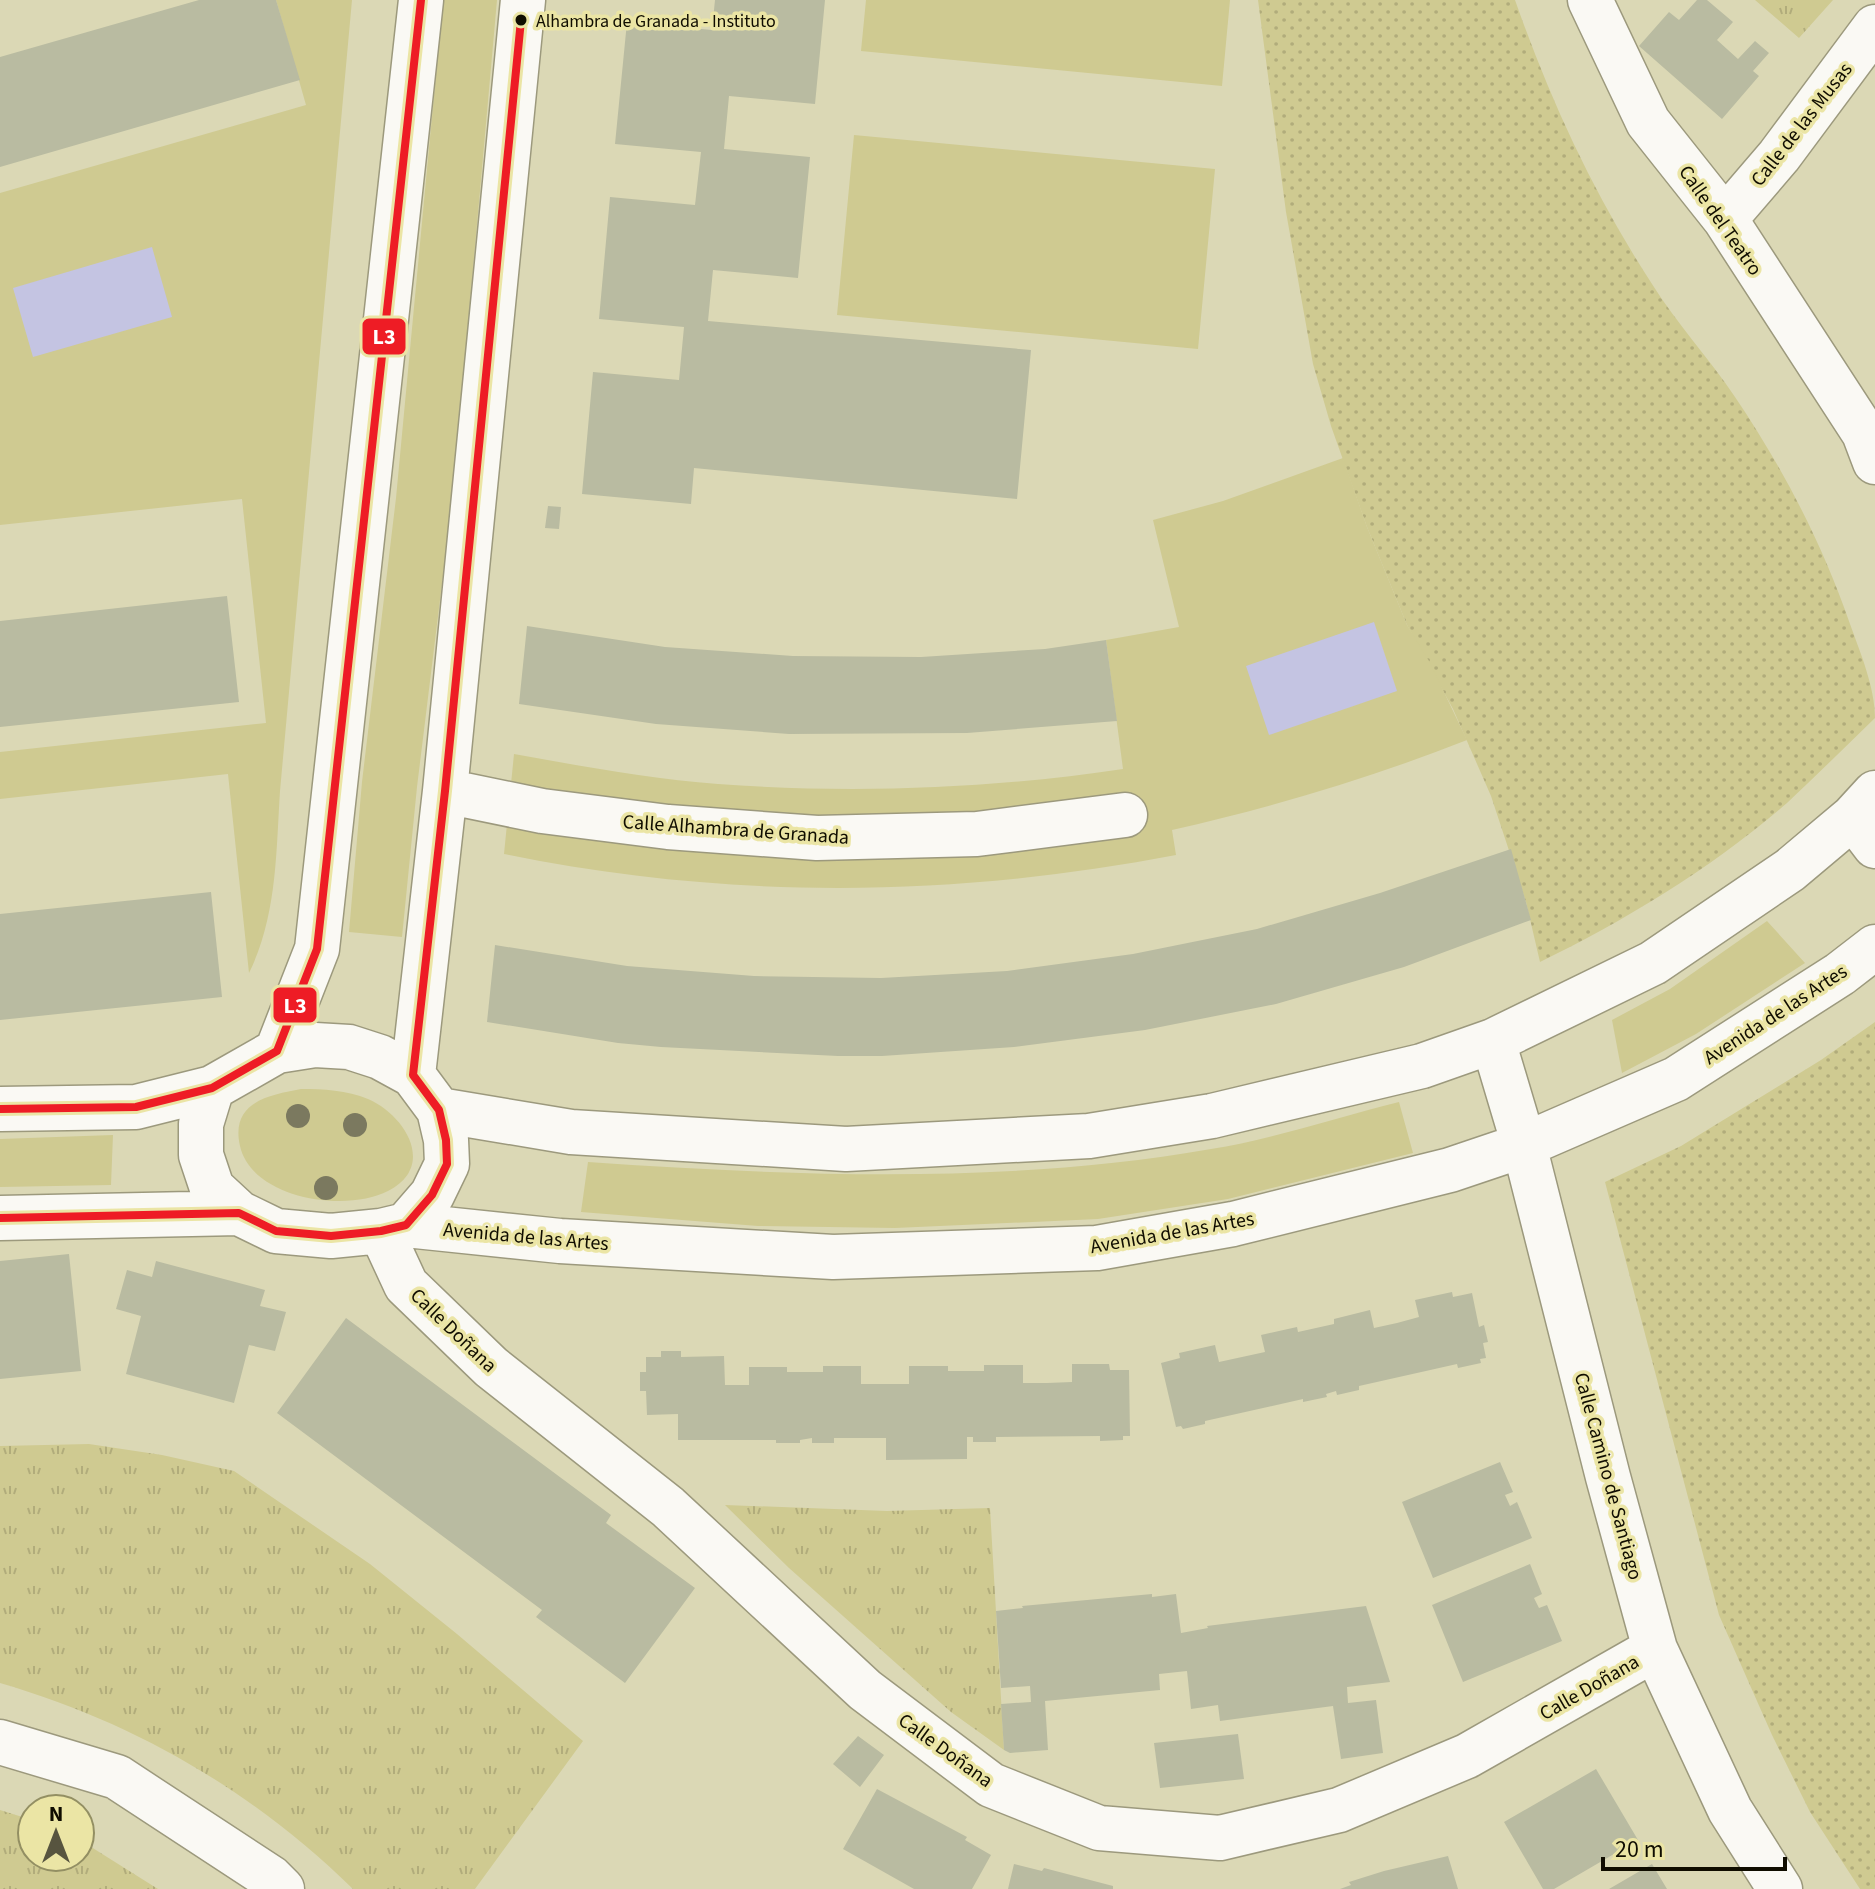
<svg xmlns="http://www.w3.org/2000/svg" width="1875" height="1889" font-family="'Source Sans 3',sans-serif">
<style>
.grass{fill:url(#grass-tufts)}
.park{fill:url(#park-dots)}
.garden{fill:#cfca91}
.water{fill:#c4c4e2}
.building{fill:#b9bba1}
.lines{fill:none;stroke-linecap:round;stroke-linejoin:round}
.minor-casing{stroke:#9c997d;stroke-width:47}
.minor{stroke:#faf9f4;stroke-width:44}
.bus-1-casing{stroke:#ebe5a5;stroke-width:14}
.bus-1{stroke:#ee1c25;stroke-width:8}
.tree{fill:#7b795f}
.bus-dot{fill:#100d00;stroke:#ebe5a5;stroke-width:3}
.labels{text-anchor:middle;stroke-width:7;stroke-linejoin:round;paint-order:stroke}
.bus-label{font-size:18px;fill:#100d00;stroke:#ebe5a5;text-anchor:start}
.street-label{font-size:20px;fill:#100d00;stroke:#ebe5a5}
.line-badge{stroke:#ebe5a5;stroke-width:3}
.badge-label{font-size:22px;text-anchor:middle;font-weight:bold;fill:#fff}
</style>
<defs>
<pattern id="grass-tufts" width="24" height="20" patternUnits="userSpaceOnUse" patternTransform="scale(2)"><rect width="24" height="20" fill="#cfca91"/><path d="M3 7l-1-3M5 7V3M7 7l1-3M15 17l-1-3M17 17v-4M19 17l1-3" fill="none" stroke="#b1ac7b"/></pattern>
<pattern id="park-dots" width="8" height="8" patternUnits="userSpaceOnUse" patternTransform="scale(2)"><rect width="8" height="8" fill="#cfca91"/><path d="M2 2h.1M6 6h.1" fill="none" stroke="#b1ac7b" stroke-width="1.8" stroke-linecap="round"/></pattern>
</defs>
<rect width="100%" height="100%" fill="#dbd8b5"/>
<path class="grass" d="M 1755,0 L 1833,0 L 1799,38 Z
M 89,1444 L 162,1455 L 234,1471 L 370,1564 L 457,1634 L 583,1741 L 475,1889 L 353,1889 C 253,1791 134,1722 0,1683 L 0,1446 Z
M 725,1505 L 887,1511 L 990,1508 L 1004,1750 L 951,1712 L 789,1568 Z
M 0,1810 L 32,1820 L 32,1857 L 80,1857 L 80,1840 L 158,1889 L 0,1889 Z"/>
<path class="park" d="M 1258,0 L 1515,0 C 1550,100 1594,195 1652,284 C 1677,324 1709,358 1735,397 C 1783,468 1822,543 1850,624 C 1860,652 1875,687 1875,718 C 1846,746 1817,775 1787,803 C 1716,865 1625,921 1540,962 L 1526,902 L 1491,796 L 1453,709 L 1407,625 L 1367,527 L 1331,426 L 1313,364 L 1286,212 Z
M 1875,1022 L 1875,1889 L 1860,1889 L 1810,1812 L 1772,1735 L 1719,1615 L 1605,1182 L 1681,1146 L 1821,1060 Z"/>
<path class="garden" d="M 276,0 L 352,0 L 280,791 C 276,854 277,916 249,973 L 228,774 L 0,799 L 0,752 L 266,723 L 242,499 L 0,525 L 0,193 L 306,105 Z
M 443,0 L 497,0 L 453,494 L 417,787 L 402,937 L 349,932 L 362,782 L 396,498 Z
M 866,0 L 1230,0 L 1222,86 L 861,51 Z
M 854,135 L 1215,169 L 1198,349 L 837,315 Z
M 1343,458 L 1367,527 L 1407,625 L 1429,661 L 1467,740 C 1371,778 1273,807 1172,830 L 1176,855 C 953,898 727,900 504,854 L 514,754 C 581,766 650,779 718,784 C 851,794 990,789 1123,769 L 1106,640 L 1179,627 L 1153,520 L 1223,501 Z
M 1767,921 L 1805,963 L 1696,1034 L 1622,1073 L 1612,1020 L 1670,989 Z
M 301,1089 C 323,1089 347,1090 368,1099 C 405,1115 437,1166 388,1191 C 346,1213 252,1199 240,1146 C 230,1102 269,1095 301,1089 Z
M 1399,1102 L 1413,1153 L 1228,1199 L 1098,1219 L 895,1228 L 758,1226 L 581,1212 L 588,1162 C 795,1176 1005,1185 1211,1149 C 1273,1139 1338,1117 1399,1102 Z
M 113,1135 L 111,1185 L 0,1187 L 0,1139 Z"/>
<path class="water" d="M 152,247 L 172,317 L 33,357 L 13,288 Z
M 1374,622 L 1397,691 L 1269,735 L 1246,666 Z"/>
<path class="building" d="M 199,0 L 276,0 L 300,80 L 0,167 L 0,57 Z
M 715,0 L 825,0 L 815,104 L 729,96 L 724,149 L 810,157 L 798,278 L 713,270 L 708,321 L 1031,350 L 1017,499 L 694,468 L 691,504 L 582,494 L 593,372 L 679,380 L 684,327 L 599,319 L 610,197 L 695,205 L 701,152 L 615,144 L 627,22 L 712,30 Z
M 1697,0 L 1707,0 L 1733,22 L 1717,40 L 1738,59 L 1755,41 L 1769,53 L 1753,71 L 1759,76 L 1722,119 L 1639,46 L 1669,12 L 1679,20 Z
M 548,506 L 561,507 L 559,529 L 545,528 Z
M 227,596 L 239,702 L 0,727 L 0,621 Z
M 527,626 L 665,647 L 793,656 L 921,657 L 1045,649 L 1106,640 L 1117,721 L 967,733 L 789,734 L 656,724 L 519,704 Z
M 1511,849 L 1531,920 L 1404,967 L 1276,1004 L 1145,1030 L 1014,1047 L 882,1056 L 838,1056 L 661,1047 L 618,1043 L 487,1022 L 495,945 L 627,966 L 754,976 L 881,978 L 1007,971 L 1133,954 L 1257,929 L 1380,893 Z
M 211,892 L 222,997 L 0,1020 L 0,914 Z
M 69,1254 L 81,1371 L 0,1379 L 0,1261 Z
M 156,1261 L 265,1290 L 260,1306 L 286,1312 L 275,1351 L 249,1345 L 234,1403 L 126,1374 L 141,1316 L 116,1309 L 127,1270 L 152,1277 Z
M 1452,1292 L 1453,1297 L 1472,1293 L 1479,1327 L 1484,1325 L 1488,1342 L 1483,1343 L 1486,1358 L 1480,1359 L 1481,1363 L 1458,1368 L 1457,1364 L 1359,1386 L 1359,1390 L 1337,1395 L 1336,1391 L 1326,1394 L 1327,1397 L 1303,1402 L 1303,1399 L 1205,1421 L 1205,1424 L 1183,1429 L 1181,1426 L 1176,1427 L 1161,1363 L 1180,1358 L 1179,1353 L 1215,1345 L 1219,1362 L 1265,1352 L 1261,1335 L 1297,1327 L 1298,1332 L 1334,1324 L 1334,1319 L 1370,1310 L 1374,1328 L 1397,1323 L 1419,1317 L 1415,1300 Z
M 346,1318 L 611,1515 L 606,1523 L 695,1588 L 625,1683 L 536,1617 L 542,1610 L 277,1413 Z
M 661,1351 L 681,1351 L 681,1357 L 724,1356 L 725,1385 L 749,1385 L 749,1367 L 787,1367 L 787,1372 L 823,1372 L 823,1366 L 861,1366 L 861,1384 L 909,1384 L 909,1366 L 948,1366 L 948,1371 L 984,1371 L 984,1365 L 1023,1365 L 1023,1383 L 1047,1383 L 1072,1382 L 1072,1364 L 1109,1364 L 1110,1370 L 1129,1370 L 1130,1436 L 1123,1436 L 1123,1440 L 1100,1441 L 1100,1436 L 996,1437 L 996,1442 L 973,1442 L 973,1437 L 967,1437 L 967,1459 L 886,1460 L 886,1438 L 834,1438 L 834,1443 L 812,1443 L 812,1438 L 800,1440 L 800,1443 L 776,1443 L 776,1440 L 678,1440 L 678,1414 L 647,1415 L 646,1391 L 640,1391 L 640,1372 L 646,1372 L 646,1357 L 661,1357 Z
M 1500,1462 L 1513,1492 L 1505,1495 L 1510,1506 L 1517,1502 L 1532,1538 L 1433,1578 L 1402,1502 Z
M 1530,1564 L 1542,1594 L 1534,1598 L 1539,1608 L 1547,1605 L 1562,1641 L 1463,1682 L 1432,1605 Z
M 1152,1594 L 1152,1597 L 1176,1594 L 1181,1633 L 1208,1628 L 1207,1626 L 1366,1606 L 1390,1682 L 1347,1687 L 1348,1703 L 1376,1700 L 1383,1753 L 1341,1759 L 1333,1706 L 1220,1721 L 1218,1705 L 1191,1709 L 1187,1671 L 1159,1674 L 1160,1690 L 1045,1701 L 1048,1750 L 1010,1753 L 1004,1750 L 1001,1704 L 1031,1702 L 1030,1686 L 1001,1688 L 996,1611 L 1023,1608 L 1022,1606 Z
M 1238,1734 L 1244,1779 L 1160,1788 L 1154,1743 Z
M 858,1736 L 884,1755 L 860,1787 L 833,1764 Z
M 1596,1769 L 1638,1840 L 1554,1889 L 1543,1889 L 1504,1822 Z
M 877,1789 L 967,1837 L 965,1840 L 991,1855 L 972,1889 L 914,1889 L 843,1849 Z
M 1448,1856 L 1458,1889 L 1340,1889 L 1351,1885 L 1349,1882 L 1384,1871 Z
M 1014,1864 L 1042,1871 L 1044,1868 L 1113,1886 L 1113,1889 L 1008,1889 Z
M 1652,1864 L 1667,1889 L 1609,1889 Z"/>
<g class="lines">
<defs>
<path id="minor" d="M 1590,0 L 1648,122 L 1725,219 L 1864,433 L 1875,462
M 1725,219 L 1779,156 L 1875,27
M 445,791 L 542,811 L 668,827 L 817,838 L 977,834 L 1125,815
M 1853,817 L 1875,846
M 1493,1041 L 1524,1145 L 1608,1477 L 1655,1649 L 1730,1810 L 1780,1889
M 277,1051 L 317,949 L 421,0
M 413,1075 L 445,791 L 523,0
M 0,1109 L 136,1107 L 212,1088 L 277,1051 L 315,1045 L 349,1047 L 380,1057 L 413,1075 L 439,1110 L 446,1140 L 447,1164 L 432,1195 L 406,1225 L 381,1231 L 331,1236 L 276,1231 L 239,1213 L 212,1188 L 201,1155 L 201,1124 L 212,1088
M 439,1110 L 571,1132 L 846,1149 L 1089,1136 L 1212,1116 L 1422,1066 L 1493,1041 L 1653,963 L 1790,870 L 1853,817 L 1875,793
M 0,1218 L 239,1213
M 406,1225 L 560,1241 L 833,1257 L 1097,1248 L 1233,1224 L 1450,1170 L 1524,1145 L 1676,1079 L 1840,974 L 1875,947
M 381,1231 L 406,1285 L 491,1367 L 668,1507 L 865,1690 L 991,1785 L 1099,1828 L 1220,1838 L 1339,1810 L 1467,1756 L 1655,1649
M 0,1742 L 117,1777 L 271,1878 L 282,1889"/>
</defs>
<use href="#minor" class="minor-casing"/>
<use href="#minor" class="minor"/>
<defs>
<path id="bus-1" d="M 0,1109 L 136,1107 L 212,1088 L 277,1051 L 317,949 L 421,0
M 0,1218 L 239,1213 L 276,1231 L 331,1236 L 381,1231 L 406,1225 L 432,1195 L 447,1164 L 446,1140 L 439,1110 L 413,1075 L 445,791 L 521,20"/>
</defs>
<use href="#bus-1" class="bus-1-casing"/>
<use href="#bus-1" class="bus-1"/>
</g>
<g class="tree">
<circle cx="298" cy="1116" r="12"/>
<circle cx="355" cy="1125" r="12"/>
<circle cx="326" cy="1188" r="12"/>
</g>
<circle class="bus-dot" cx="521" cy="20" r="7"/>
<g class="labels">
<g class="bus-label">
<text x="536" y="27">Alhambra de Granada - Instituto</text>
</g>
<g class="street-label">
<text transform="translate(1801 124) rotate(-52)" y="7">Calle de las Musas</text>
<text transform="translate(1721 220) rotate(55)" y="7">Calle del Teatro</text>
<text transform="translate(736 829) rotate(4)" y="7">Calle Alhambra de Granada</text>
<text transform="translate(1775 1014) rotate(-33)" y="7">Avenida de las Artes</text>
<text transform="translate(1172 1232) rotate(-10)" y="7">Avenida de las Artes</text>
<text transform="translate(526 1236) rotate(5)" y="7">Avenida de las Artes</text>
<text transform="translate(454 1330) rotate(44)" y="7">Calle Doñana</text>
<text transform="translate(1609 1476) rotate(75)" y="7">Calle Camino de Santiago</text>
<text transform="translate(1589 1687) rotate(-30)" y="7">Calle Doñana</text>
<text transform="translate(946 1750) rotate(36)" y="7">Calle Doñana</text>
</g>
</g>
<g class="line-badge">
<rect x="361" y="317" width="46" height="39" rx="8" fill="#ee1c25"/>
<rect x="272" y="986" width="46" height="38" rx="8" fill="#ee1c25"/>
</g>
<g class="badge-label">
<text x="384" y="344">L3</text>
<text x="295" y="1013">L3</text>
</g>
<g transform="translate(56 1833)"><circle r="38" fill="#ebe5a5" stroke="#938f63" stroke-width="2"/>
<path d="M0-6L14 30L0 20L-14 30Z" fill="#57543f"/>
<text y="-12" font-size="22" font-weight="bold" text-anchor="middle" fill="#100d00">N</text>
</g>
<path d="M1603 1857v12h182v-12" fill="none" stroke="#100d00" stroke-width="4"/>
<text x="1615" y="1857" font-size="24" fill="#100d00" stroke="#ebe5a5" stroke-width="6" paint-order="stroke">20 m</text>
</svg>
